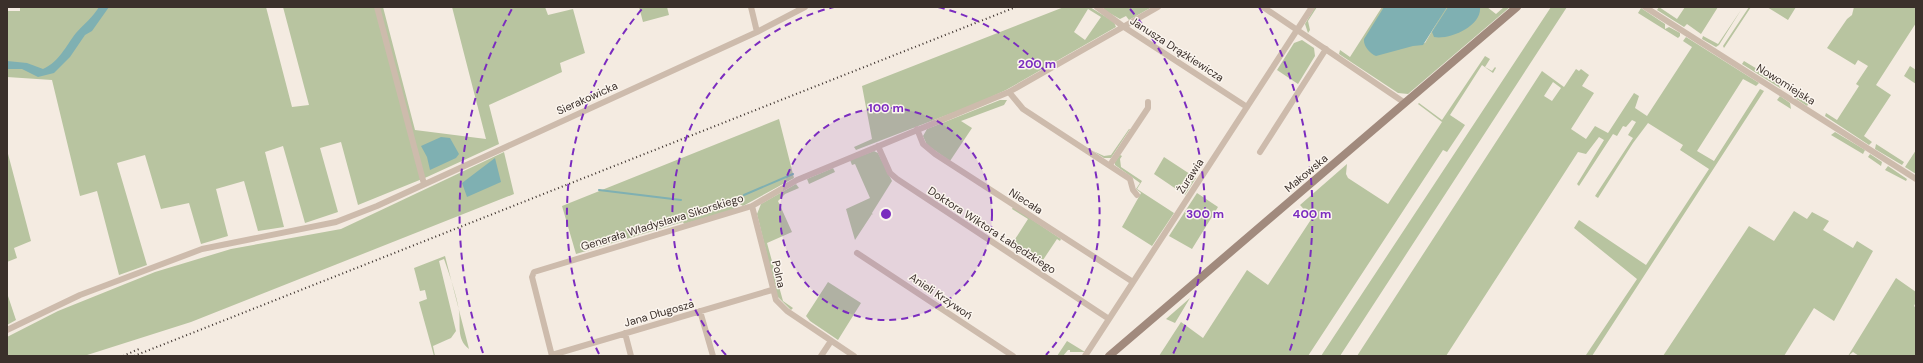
<svg xmlns="http://www.w3.org/2000/svg" width="1923" height="363" font-family="'DM Sans',sans-serif">
<style>
.green{fill:#b8c4a0;fill-rule:evenodd}
.water{fill:#7fb0b2}
.lines{fill:none;stroke-linecap:round;stroke-linejoin:round}
.stream{stroke:#7fb0b2;stroke-width:2}
.street{stroke:#cdbbac;stroke-width:6}
.secondary{stroke:#a18a7d;stroke-width:8}
.rail{stroke:#3b302b;stroke-width:2;stroke-dasharray:1 3;stroke-linecap:butt}
.ring{fill:none;stroke:#7b2cbf;stroke-width:2;stroke-dasharray:7 5}
.labels{text-anchor:middle;stroke-width:3;stroke-linejoin:round;paint-order:stroke}
.street-label{font-size:11px;fill:#3b302b;stroke:#fbf5ee}
.centre{fill:#7b2cbf;stroke:#fbf5ee;stroke-width:2}
.ring-label{font-size:12px;text-anchor:middle;font-weight:bold;fill:#7b2cbf;stroke:#fbf5ee;stroke-width:3;stroke-linejoin:round;paint-order:stroke}
</style>
<rect width="100%" height="100%" fill="#f4ebe1"/>
<path class="green" d="M 20,7 L 266,7 L 292,107 L 309,105 L 283,7 L 383,7 L 415,130 L 486,139 L 452,7 L 545,7 L 548,15 L 573,9 L 585,53 L 560,63 L 562,72 L 489,105 L 499,144 L 427,177 L 358,205 L 341,142 L 320,148 L 338,212 L 305,223 L 283,146 L 265,152 L 284,227 L 258,231 L 244,181 L 216,189 L 228,236 L 201,244 L 189,203 L 161,209 L 145,155 L 117,163 L 147,265 L 119,275 L 97,191 L 80,196 L 52,80 L 7,77 L 7,11 L 20,11 Z
M 639,7 L 667,7 L 669,15 L 643,22 Z
M 1064,7 L 1090,7 L 1114,22 L 1116,27 L 1006,90 L 978,103 L 856,150 L 854,147 L 872,139 L 862,86 ZM 1088,9 L 1101,17 L 1085,40 L 1074,32 Z
M 1104,7 L 1152,7 L 1129,20 L 1126,16 L 1120,19 L 1104,10 Z
M 1315,7 L 1317,7 L 1308,21 L 1310,30 L 1308,33 L 1305,24 Z
M 1382,7 L 1415,7 L 1403,45 L 1425,43 L 1446,7 L 1487,7 L 1496,14 L 1504,7 L 1510,7 L 1408,94 L 1398,93 L 1339,54 L 1340,50 L 1350,57 Z
M 1551,7 L 1567,7 L 1340,356 L 1321,356 Z
M 1659,7 L 1677,19 L 1685,7 L 1718,7 L 1701,34 L 1687,24 L 1684,27 L 1657,10 Z
M 1749,7 L 1751,7 L 1724,48 L 1723,46 Z
M 1767,7 L 1796,7 L 1788,20 Z
M 1854,7 L 1916,7 L 1916,23 L 1876,85 L 1891,95 L 1864,136 L 1872,142 L 1869,145 L 1825,116 L 1826,113 L 1837,120 L 1859,86 L 1856,84 L 1868,66 L 1858,60 L 1855,65 L 1827,48 L 1847,19 L 1852,15 Z
M 1641,8 L 1665,24 L 1665,29 L 1669,27 L 1680,33 L 1680,36 L 1678,38 L 1638,13 Z
M 1741,10 L 1719,45 L 1716,47 L 1702,39 L 1703,36 L 1718,44 Z
M 1686,37 L 1759,83 L 1756,86 L 1743,79 L 1697,151 L 1714,161 L 1760,89 L 1764,91 L 1592,356 L 1586,355 L 1637,279 L 1574,228 L 1579,220 L 1646,265 L 1709,169 L 1680,150 L 1683,145 L 1648,123 L 1633,143 L 1598,198 L 1595,196 L 1633,138 L 1628,135 L 1636,122 L 1632,120 L 1626,127 L 1623,126 L 1617,136 L 1613,134 L 1579,186 L 1577,184 L 1604,140 L 1599,137 L 1586,154 L 1578,152 L 1446,356 L 1357,356 L 1542,71 L 1564,87 L 1576,69 L 1579,71 L 1581,69 L 1589,75 L 1582,86 L 1594,93 L 1571,129 L 1586,139 L 1595,126 L 1608,133 L 1634,93 L 1639,96 L 1635,108 L 1647,116 L 1692,47 L 1683,41 ZM 1553,82 L 1561,88 L 1552,101 L 1544,96 Z
M 1302,40 L 1314,48 L 1315,56 L 1298,84 L 1277,70 L 1294,43 Z
M 1485,56 L 1490,59 L 1485,67 L 1492,71 L 1495,67 L 1496,68 L 1493,73 L 1482,65 L 1450,115 L 1465,125 L 1447,152 L 1443,150 L 1308,356 L 1159,356 L 1181,322 L 1203,338 L 1247,270 L 1268,285 L 1312,218 L 1300,205 L 1347,164 L 1346,174 L 1348,178 L 1388,204 L 1442,122 L 1418,104 L 1419,103 L 1442,120 Z
M 1744,61 L 1782,84 L 1780,88 L 1742,64 Z
M 1910,66 L 1916,70 L 1916,84 L 1904,76 Z
M 1797,94 L 1798,95 L 1810,102 L 1807,106 L 1795,98 Z
M 1780,96 L 1790,103 L 1791,109 L 1777,100 Z
M 1000,100 L 1007,100 L 1004,105 L 961,121 L 972,128 L 950,161 L 927,145 L 923,136 L 927,129 Z
M 779,119 L 794,178 L 743,206 L 738,203 L 733,210 L 684,224 L 683,222 L 576,254 L 562,206 Z
M 1129,129 L 1130,129 L 1111,158 L 1104,158 L 1093,151 L 1104,156 L 1111,155 Z
M 1835,132 L 1865,150 L 1863,154 L 1831,135 Z
M 1876,144 L 1904,162 L 1902,165 L 1875,149 Z
M 7,150 L 31,241 L 14,248 L 17,258 L 7,262 Z
M 1916,150 L 1916,174 L 1905,167 Z
M 874,151 L 878,153 L 892,181 L 872,213 L 873,215 L 872,214 L 855,240 L 846,209 L 870,198 L 855,164 L 852,165 L 850,160 Z
M 504,152 L 514,194 L 191,322 L 84,356 L 7,356 L 7,337 L 58,311 L 155,272 L 231,249 L 341,229 Z
M 1870,154 L 1882,162 L 1881,166 L 1868,157 Z
M 1120,155 L 1122,156 L 1120,159 L 1121,167 L 1142,181 L 1137,189 L 1174,213 L 1152,246 L 1122,227 L 1141,193 L 1136,189 L 1140,183 L 1115,165 L 1115,162 Z
M 1164,157 L 1196,178 L 1185,195 L 1154,174 Z
M 1888,166 L 1907,179 L 1906,181 L 1885,170 Z
M 833,168 L 835,172 L 809,184 L 807,179 Z
M 796,184 L 799,188 L 785,194 L 778,201 L 792,232 L 767,243 L 783,301 L 793,308 L 791,310 L 777,296 L 757,214 L 761,204 Z
M 1197,193 L 1218,207 L 1192,249 L 1169,236 Z
M 1013,207 L 1061,239 L 1060,241 L 1057,239 L 1039,266 L 1010,247 L 1028,219 L 1012,209 Z
M 1794,211 L 1807,219 L 1812,212 L 1829,221 L 1823,230 L 1853,248 L 1857,241 L 1873,251 L 1834,321 L 1814,308 L 1784,356 L 1663,356 L 1749,226 L 1774,241 Z
M 445,256 L 468,345 L 469,349 C 456,339 461,325 459,311 C 457,296 449,273 444,259 L 439,261 L 456,331 L 451,338 L 433,346 L 435,356 L 434,356 L 419,302 L 427,299 L 425,290 L 420,291 L 414,268 Z
M 1896,278 L 1916,292 L 1916,302 L 1914,306 L 1916,308 L 1916,356 L 1859,356 L 1853,352 L 1848,356 Z
M 828,282 L 861,303 L 838,340 L 810,321 L 806,316 Z
M 7,293 L 16,320 L 7,325 Z
M 1190,298 L 1175,323 L 1166,319 Z
M 1067,341 L 1085,352 L 1070,352 L 1070,350 L 1068,350 L 1063,356 L 1057,356 Z"/>
<path class="water" d="M 99,7 L 109,7 L 92,31 L 85,35 L 70,57 L 54,73 L 38,77 L 22,69 L 7,69 L 7,61 L 27,63 L 43,69 C 60,61 65,47 76,33 C 84,24 93,17 99,7 Z
M 1384,7 L 1447,7 L 1423,45 L 1413,46 L 1376,56 C 1370,54 1363,46 1364,39 Z
M 1448,7 L 1480,7 C 1482,26 1450,40 1434,37 L 1432,32 Z
M 441,137 L 450,138 L 459,154 L 456,158 L 430,170 L 427,157 L 421,146 Z
M 495,158 L 501,182 L 467,197 L 462,183 Z"/>
<g class="lines">
<path class="stream" d="M 599,190 L 681,200
M 744,195 L 793,174"/>
<path class="street" d="M 377,7 L 424,184
M 751,7 L 757,32
M 1097,7 L 1124,27 L 1247,107
M 1263,7 L 1405,103
M 1645,7 L 1916,179
M 1009,92 L 1023,109 L 1130,179 L 1133,190 L 1137,195
M 917,129 L 923,144 L 935,154 L 1133,282
M 878,146 L 890,173 L 897,179 L 1109,319
M 1260,152 L 1326,49
M 1110,165 L 1148,108 L 1148,102
M 752,206 L 776,300 L 787,311 L 854,356
M 857,253 L 1013,356
M 700,311 L 713,356
M 7,330 L 80,295 L 202,249 L 336,222 L 377,206 L 757,32 L 805,7
M 625,333 L 631,356
M 552,355 L 772,290
M 552,356 L 532,277 L 534,272 L 752,206 L 797,180 L 1009,92 L 1158,7
M 821,356 L 831,341
M 1085,356 L 1312,7"/>
<path class="secondary" d="M 1109,356 L 1517,7"/>
<path class="rail" d="M 123,356 L 139,349
M 134,356 L 1016,7"/>
</g>
<circle cx="886" cy="214" r="106" fill="#7b2cbf" fill-opacity=".12"/>
<g class="ring">
<circle cx="886" cy="214" r="106"/>
<path d="M726 355A213 213 0 0 1 834 7M938 7A213 213 0 0 1 1046 355"/>
<path d="M599 354A319 319 0 0 1 642 9M1130 9A319 319 0 0 1 1173 354"/>
<path d="M483 353A426 426 0 0 1 513 7M1259 7A426 426 0 0 1 1289 353"/>
</g>
<g class="labels">
<g class="street-label">
<text transform="translate(1177 49) rotate(33)" y="4">Janusza Drążkiewicza</text>
<text transform="translate(1786 84) rotate(32)" y="4">Nowomiejska</text>
<text transform="translate(587 98) rotate(-24)" y="4">Sierakowicka</text>
<text transform="translate(1306 173) rotate(-40)" y="4">Makowska</text>
<text transform="translate(1190 176) rotate(-57)" y="4">Żurawia</text>
<text transform="translate(1026 201) rotate(33)" y="4">Niecała</text>
<text transform="translate(662 222) rotate(-17)" y="4">Generała Władysława Sikorskiego</text>
<text transform="translate(992 230) rotate(33)" y="4">Doktora Wiktora Łabędzkiego</text>
<text transform="translate(779 274) rotate(77)" y="4">Polna</text>
<text transform="translate(941 296) rotate(34)" y="4">Anieli Krzywoń</text>
<text transform="translate(659 313) rotate(-16)" y="4">Jana Długosza</text>
</g>
</g>
<circle cx="886" cy="214" r="6" class="centre"/>
<g class="ring-label">
<text x="1037" y="68">200 m</text>
<text x="886" y="112">100 m</text>
<text x="1205" y="218">300 m</text>
<text x="1312" y="218">400 m</text>
</g>
<rect width="1923" height="363" fill="none" stroke="#3b302b" stroke-width="16"/>
</svg>
